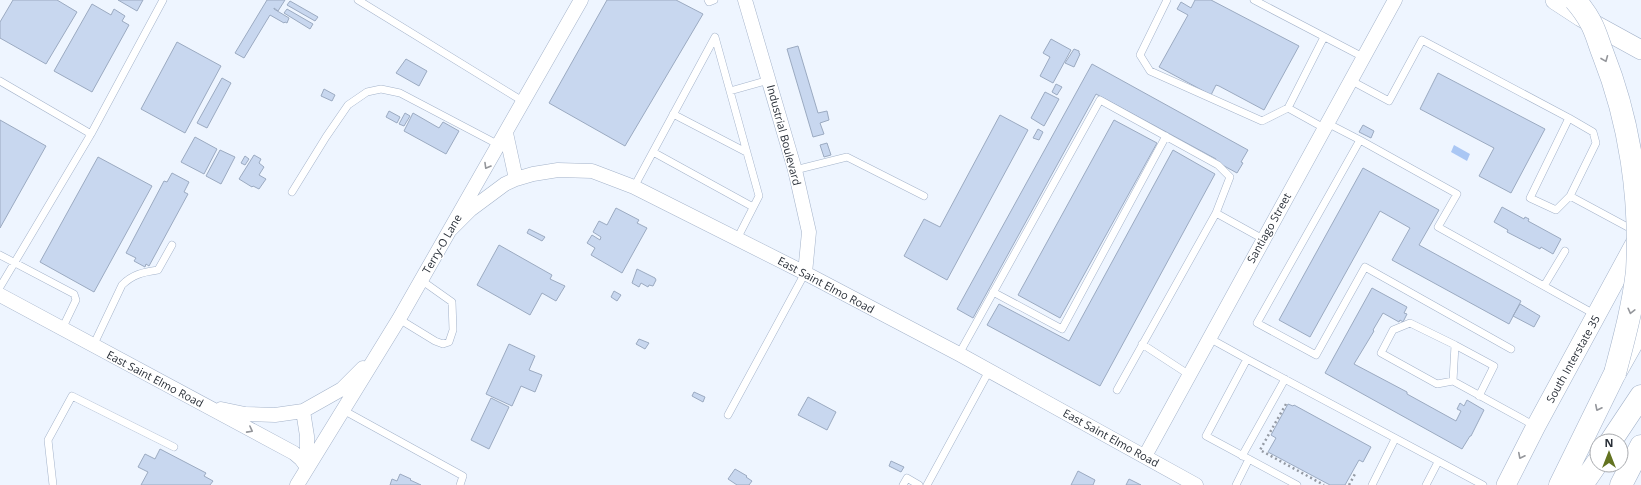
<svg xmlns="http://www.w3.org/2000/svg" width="1641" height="485" font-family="'Open Sans',sans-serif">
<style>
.water{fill:#aac7f4}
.building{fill:#c8d7ef;stroke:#9baac1}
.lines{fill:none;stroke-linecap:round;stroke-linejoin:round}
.lane-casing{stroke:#a4b3ca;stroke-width:8}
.street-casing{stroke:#a4b3ca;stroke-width:15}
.secondary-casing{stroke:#a4b3ca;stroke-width:20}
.highway-casing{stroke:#a4b3ca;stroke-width:23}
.path{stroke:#949aa4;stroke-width:2.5;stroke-dasharray:2 3;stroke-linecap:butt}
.lane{stroke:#fff;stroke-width:7}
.street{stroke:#fff;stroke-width:14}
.secondary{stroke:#fff;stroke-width:19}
.highway{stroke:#fff;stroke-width:22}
.highway-bridge-casing{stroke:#a4b3ca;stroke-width:23;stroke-linecap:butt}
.highway-bridge{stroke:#fff;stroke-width:22}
.oneway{stroke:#94969b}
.labels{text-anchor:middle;stroke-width:3;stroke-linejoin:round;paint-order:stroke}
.street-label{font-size:11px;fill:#282e37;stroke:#fff}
</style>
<rect width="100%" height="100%" fill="#eef5ff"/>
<path class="water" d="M 1454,145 L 1470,154 L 1467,161 L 1451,152 Z"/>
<path class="building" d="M 13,0 L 57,0 L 77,12 L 46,64 L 0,38 L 0,22 Z
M 118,0 L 143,0 L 137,11 Z
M 267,0 L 285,0 L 278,11 L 274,8 L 274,9 L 289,18 L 287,23 L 285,22 L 284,23 L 270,15 L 244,58 L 235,53 Z
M 607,0 L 676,0 L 703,14 L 625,146 L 549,103 Z
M 1195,0 L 1211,0 L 1299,46 L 1264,110 L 1219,86 L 1216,85 L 1211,95 L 1159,67 L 1188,15 L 1177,9 L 1181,2 L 1191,8 Z
M 290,1 L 318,17 L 315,21 L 287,5 Z
M 92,4 L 111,15 L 114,9 L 125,16 L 122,21 L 129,25 L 92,92 L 54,71 Z
M 287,9 L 313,24 L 310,29 L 284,13 Z
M 1051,39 L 1071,50 L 1053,83 L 1040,76 L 1050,57 L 1043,53 Z
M 177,42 L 221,66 L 185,133 L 141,109 Z
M 798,46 L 818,113 L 827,111 L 829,120 L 820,123 L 824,134 L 813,137 L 787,49 Z
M 1074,49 L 1079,51 L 1079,53 L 1080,54 L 1074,67 L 1065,63 Z
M 406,59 L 427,71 L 419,86 L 396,73 Z
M 1092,64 L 1248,150 L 1241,162 L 1243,163 L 1237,173 L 1215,161 L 1216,159 L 1096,94 L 973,318 L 957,309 Z
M 1438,73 L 1545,129 L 1511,193 L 1479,176 L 1494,148 L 1420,109 Z
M 222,78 L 231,83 L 207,128 L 197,123 Z
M 1056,84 L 1062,87 L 1057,95 L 1052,92 Z
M 324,89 L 335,95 L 332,101 L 321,96 Z
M 1045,92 L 1059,99 L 1044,126 L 1031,118 Z
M 389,111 L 400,117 L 397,123 L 386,117 Z
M 405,113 L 410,116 L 404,126 L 399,124 Z
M 413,113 L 439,128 L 443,122 L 459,131 L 446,154 L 404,131 Z
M 1000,115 L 1028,130 L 947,280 L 904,256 L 924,219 L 940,227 Z
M 0,120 L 46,146 L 0,228 Z
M 1114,120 L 1157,143 L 1060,318 L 1018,295 Z
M 1363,125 L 1374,131 L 1371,138 L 1359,132 Z
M 1038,129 L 1043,132 L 1039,140 L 1033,138 Z
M 195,137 L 217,149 L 204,174 L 181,162 Z
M 827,143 L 831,155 L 824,157 L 820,145 Z
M 220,150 L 235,157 L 221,184 L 206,176 Z
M 1173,150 L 1215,174 L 1100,386 L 987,325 L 999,304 L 1069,341 Z
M 254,155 L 261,159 L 259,163 L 264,167 L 259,175 L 266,179 L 259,189 L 253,186 L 252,187 L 239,179 Z
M 245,156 L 249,159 L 245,165 L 241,163 Z
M 98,157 L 152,186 L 94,292 L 40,262 Z
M 1363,168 L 1439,210 L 1419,245 L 1521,301 L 1509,324 L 1392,260 L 1410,228 L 1380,211 L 1310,337 L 1279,320 Z
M 172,173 L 189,182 L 184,192 L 188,194 L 149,266 L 146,264 L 145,267 L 134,261 L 136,258 L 126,253 L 164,181 L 167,182 Z
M 1502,207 L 1524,219 L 1525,217 L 1529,219 L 1528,221 L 1561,239 L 1553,254 L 1541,247 L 1540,249 L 1507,232 L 1508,230 L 1494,222 Z
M 616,208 L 639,220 L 637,223 L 647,228 L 622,273 L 591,255 L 595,248 L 587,243 L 592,235 L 600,240 L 601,237 L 593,232 L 599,221 L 607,225 Z
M 529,229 L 545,237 L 542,241 L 527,233 Z
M 499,245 L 552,275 L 550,279 L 565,286 L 556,301 L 542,293 L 530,315 L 477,285 Z
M 637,269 L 655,278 L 656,280 L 653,286 L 649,285 L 648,287 L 641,283 L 639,287 L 632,283 Z
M 1372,288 L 1407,307 L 1404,313 L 1407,314 L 1403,322 L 1400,320 L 1399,322 L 1383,313 L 1373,330 L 1374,331 L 1354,364 L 1407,392 L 1407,394 L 1456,421 L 1461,411 L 1457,409 L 1460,403 L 1464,406 L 1467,400 L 1484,410 L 1471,436 L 1470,436 L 1462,449 L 1325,373 Z
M 614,291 L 621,295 L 617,301 L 611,297 Z
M 1520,304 L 1540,316 L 1534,327 L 1513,316 Z
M 639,339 L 649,343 L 645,349 L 636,344 Z
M 509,344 L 535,356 L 529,370 L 542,375 L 535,392 L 521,386 L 512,406 L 486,394 Z
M 694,392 L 705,397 L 703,402 L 692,396 Z
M 808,397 L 836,412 L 827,430 L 798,415 Z
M 491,398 L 509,407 L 489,449 L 471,440 Z
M 1288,404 L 1293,406 L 1294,405 L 1371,447 L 1363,462 L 1359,460 L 1345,485 L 1330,485 L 1268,452 L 1276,438 L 1271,435 Z
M 160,449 L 206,473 L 204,476 L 213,481 L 210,485 L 141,485 L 148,472 L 138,467 L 145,454 L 155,459 Z
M 891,461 L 904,467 L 901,472 L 889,466 Z
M 735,469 L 747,476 L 746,477 L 752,481 L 749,485 L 737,485 L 728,479 Z
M 1078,471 L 1095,480 L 1093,485 L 1071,485 Z
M 400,474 L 411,479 L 410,480 L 421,485 L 390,485 L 392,479 L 397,481 Z
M 1129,479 L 1141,485 L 1126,485 Z"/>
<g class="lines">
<defs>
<path id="lane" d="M 358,0 L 524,102
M 708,0 L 709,2 L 714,0
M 1167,0 L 1140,55 L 1150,71 L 1262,121 L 1288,108 L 1324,37
M 1254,0 L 1363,57
M 1350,80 L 1389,101 L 1422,40 L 1569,118
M 0,81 L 91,134 L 0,287
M 730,91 L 769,80
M 1288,108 L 1324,128
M 673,114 L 746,152
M 1327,123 L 1360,140
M 91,134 L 163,0
M 653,152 L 753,207
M 795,170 L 847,157 L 924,196
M 634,187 L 715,37 L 759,196 L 737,239
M 292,192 L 326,137 L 348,105 L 367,92 L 381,89 L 400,93 L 499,145
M 1570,196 L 1556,210 L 1530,198 L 1569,118 L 1593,132 L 1596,143 L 1570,196 L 1635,231
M 0,255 L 74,294 L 76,300 L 62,329
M 1544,286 L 1565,251
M 993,292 L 1062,329 L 1166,136
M 399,319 L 435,341 L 443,344 L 449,342 L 453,330 L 452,302 L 421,280
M 1209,338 L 1247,359
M 1142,344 L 1188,374
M 1455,345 L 1494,366 L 1479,396
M 93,346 L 122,285 C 133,274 144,272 158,270 L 172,245
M 1511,349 L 1365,267 L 1316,355 L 1257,323 L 1360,140 L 1457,194 L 1438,227 L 1596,315
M 959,354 L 1100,100 L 1218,165 L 1230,177 L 1216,213 L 1263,239
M 1453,381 L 1455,345 L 1410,323 L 1393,330 L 1381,353 L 1437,384 L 1453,381 L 1535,426
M 1117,390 L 1216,213
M 343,410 L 463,476 L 460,485
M 728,415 L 805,273
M 1242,456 L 1285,379
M 53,485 L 48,440 L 72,396 L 174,447
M 903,485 L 907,478 L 919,485
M 927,485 L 989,371
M 1236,485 L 1249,459
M 1297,485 L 1206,436 L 1247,359 L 1483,485
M 1372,485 L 1395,439
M 1426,485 L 1438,462"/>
<path id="street" d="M 745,0 L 795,170 L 809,232 L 805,273
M 506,133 L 516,179
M 450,230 L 470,210 L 505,184 L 516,179 L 533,174 L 558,170 L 592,171 L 634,187 L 805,273 L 959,354 L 1196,485
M 0,295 L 294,453 L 301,459 L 307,467
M 221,409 L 245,414 L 275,415 L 303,411 L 342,389 L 363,368
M 303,411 L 307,436 L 307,467
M 1145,456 L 1395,0
M 297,485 L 399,319 L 581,0"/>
<path id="secondary" d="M 1555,0 L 1581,17 L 1641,50
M 1506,485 L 1536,426 L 1638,238"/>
<path id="highway" d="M 1611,441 L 1641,396
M 1560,485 L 1615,373 L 1641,327
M 1582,485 L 1597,463
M 1621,485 L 1641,446"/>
</defs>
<use href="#lane" class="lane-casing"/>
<use href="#street" class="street-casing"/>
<use href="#secondary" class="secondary-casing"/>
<use href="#highway" class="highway-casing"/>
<path class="path" d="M 1286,404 L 1260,450 L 1324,485
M 1349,485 L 1355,474"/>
<use href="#lane" class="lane"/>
<use href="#street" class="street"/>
<use href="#secondary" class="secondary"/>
<use href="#highway" class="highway"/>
<defs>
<path id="highway-bridge" d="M 1575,0 C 1581,7 1587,15 1591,23 C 1596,32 1599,44 1603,54 C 1630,122 1641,198 1637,271 C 1633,306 1624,339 1615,373"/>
</defs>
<use href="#highway-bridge" class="highway-bridge-casing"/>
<use href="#highway-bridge" class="highway-bridge"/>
</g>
<defs><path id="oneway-chevron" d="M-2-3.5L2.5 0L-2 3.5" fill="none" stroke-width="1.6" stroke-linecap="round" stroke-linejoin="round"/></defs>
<g class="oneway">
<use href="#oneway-chevron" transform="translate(1605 59) rotate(68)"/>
<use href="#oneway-chevron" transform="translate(487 166) rotate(120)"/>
<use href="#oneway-chevron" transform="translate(1631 311) rotate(104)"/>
<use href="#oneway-chevron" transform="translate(1598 408) rotate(116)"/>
<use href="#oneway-chevron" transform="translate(250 430) rotate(28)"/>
<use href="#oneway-chevron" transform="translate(1521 456) rotate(117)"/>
</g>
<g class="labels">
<g class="street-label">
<text transform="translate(784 135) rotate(75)" y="4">Industrial Boulevard</text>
<text transform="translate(1269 228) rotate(-61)" y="4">Santiago Street</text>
<text transform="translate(442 244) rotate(-60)" y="4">Terry-O Lane</text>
<text transform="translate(826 285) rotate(28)" y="4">East Saint Elmo Road</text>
<text transform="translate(1573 359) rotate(-61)" y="4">South Interstate 35</text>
<text transform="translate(155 379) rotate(28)" y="4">East Saint Elmo Road</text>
<text transform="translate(1111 438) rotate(29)" y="4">East Saint Elmo Road</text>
</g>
</g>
<g transform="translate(1609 453)"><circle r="19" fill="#ffffff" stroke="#a9abaf"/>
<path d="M0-3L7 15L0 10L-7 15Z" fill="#637320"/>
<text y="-6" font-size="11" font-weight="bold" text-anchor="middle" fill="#282e37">N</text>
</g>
</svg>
